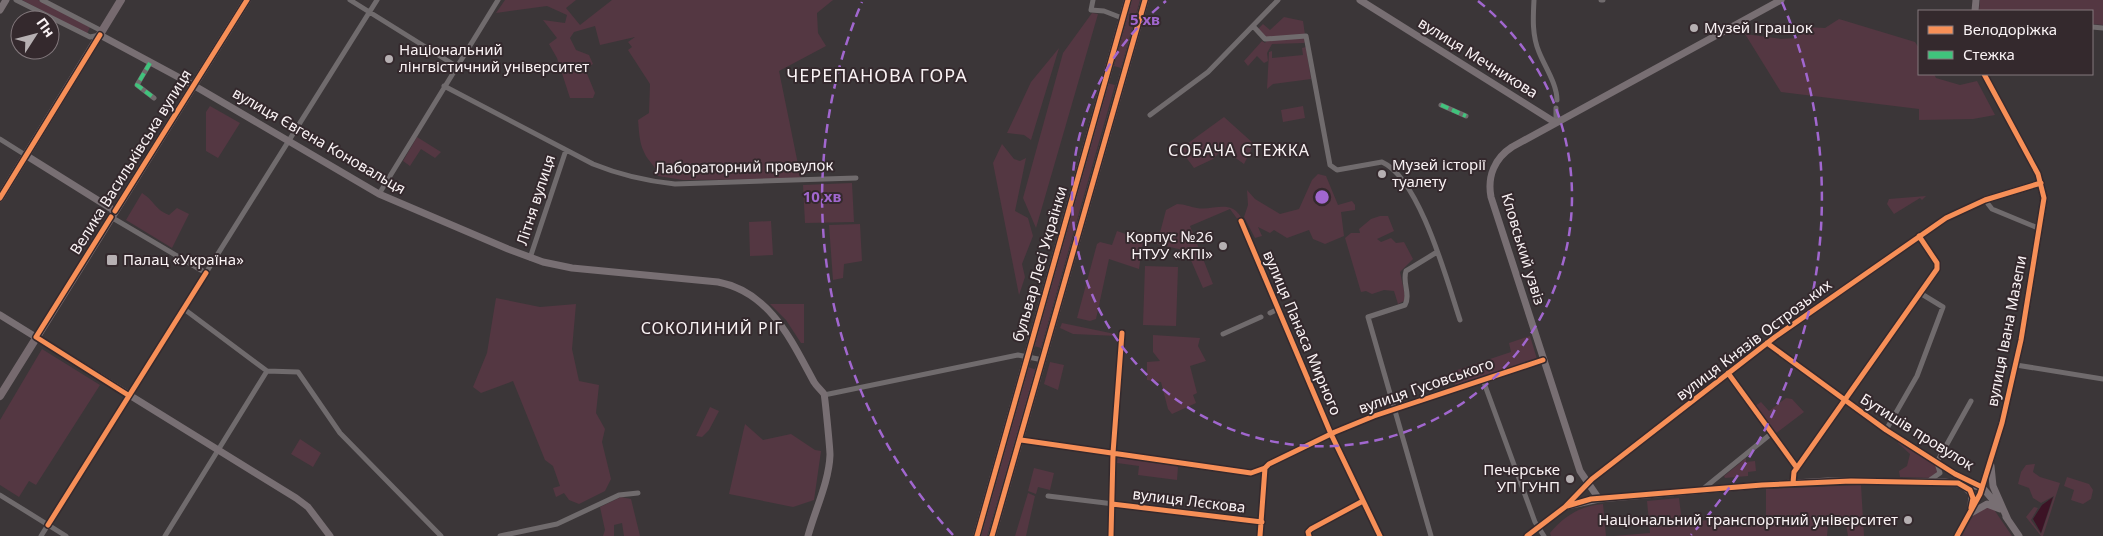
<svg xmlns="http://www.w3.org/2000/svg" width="2103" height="536" font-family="'Noto Sans',sans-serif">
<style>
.green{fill:#543742}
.water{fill:#3c1325}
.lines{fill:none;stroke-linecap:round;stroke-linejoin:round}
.street{stroke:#706b6d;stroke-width:5}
.secondary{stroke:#786f73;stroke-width:7}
.primary{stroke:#766a6f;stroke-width:8}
.quiet{stroke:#40c37c;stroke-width:4;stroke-dasharray:8 4;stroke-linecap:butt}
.cycleway-casing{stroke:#34292d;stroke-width:8}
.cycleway{stroke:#f78f57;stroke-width:5}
.ring{fill:none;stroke:#a167cf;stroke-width:2.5;stroke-dasharray:9 6}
.poi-dot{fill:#b6b0b2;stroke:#34292d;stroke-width:2}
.labels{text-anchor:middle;stroke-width:4;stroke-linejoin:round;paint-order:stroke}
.poi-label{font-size:15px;fill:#f9f2f4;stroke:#34292d;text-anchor:start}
.street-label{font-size:15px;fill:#f9f2f4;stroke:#34292d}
.neighbourhood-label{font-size:16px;letter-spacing:1px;fill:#f9f2f4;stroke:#34292d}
.quarter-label{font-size:18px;letter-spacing:1px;fill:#f9f2f4;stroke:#34292d}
.centre{fill:#a167cf;stroke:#34292d;stroke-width:2.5}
.ring-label{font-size:15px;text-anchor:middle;font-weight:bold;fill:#a167cf;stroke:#34292d;stroke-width:4;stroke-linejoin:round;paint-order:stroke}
</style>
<rect width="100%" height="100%" fill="#3b3638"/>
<path class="green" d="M 22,0 L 38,0 L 90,27 L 87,34 Z
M 505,0 L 576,0 L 566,8 L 580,25 L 612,0 L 833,0 L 817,13 L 818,33 L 826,46 L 779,71 L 801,179 L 683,180 L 658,176 C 656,165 648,162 644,152 C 639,142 639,130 638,120 L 649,113 L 650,84 L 628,50 L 632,47 L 628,42 L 635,37 L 600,45 L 595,26 L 574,32 L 570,38 L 576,50 L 589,55 L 593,64 L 585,69 L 595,93 L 593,98 L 570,98 L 557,58 L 549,44 L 557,38 L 543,20 L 565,23 L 567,15 L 547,6 L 496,13 Z
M 1132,0 L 1140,0 L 1121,68 L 1114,66 Z
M 1980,0 L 2103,0 L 2103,25 L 2092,24 L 2092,11 L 1979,11 Z
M 1092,13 L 1098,14 L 1036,228 L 1023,198 L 1063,53 Z
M 1284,17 L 1303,21 L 1305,35 L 1266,38 L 1258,29 L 1263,24 L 1270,30 Z
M 1839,19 L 1915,42 L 1919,48 L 1919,74 L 1934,74 L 1936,78 L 1960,85 L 1977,81 L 1995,115 L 1973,119 L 1919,120 L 1919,109 L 1781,92 L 1745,34 L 1781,39 L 1796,38 L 1806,27 L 1825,28 Z
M 1304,37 L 1306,41 L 1304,43 L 1272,44 L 1267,53 L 1268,61 L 1264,63 L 1257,56 L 1248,66 L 1244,61 L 1262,41 L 1265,43 L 1267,40 Z
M 1306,47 L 1311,79 L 1273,84 L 1267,89 L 1269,52 L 1272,51 L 1272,58 L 1303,55 L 1302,48 Z
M 1059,48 L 1031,140 L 1024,135 L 1007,133 L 1031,82 Z
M 1107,83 L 1115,85 L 1041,348 L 1034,346 Z
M 210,106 L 240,123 L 218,158 L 206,151 L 206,112 Z
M 1303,106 L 1305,118 L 1283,122 L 1281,110 Z
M 1224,117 L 1254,144 L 1244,164 L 1223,149 L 1213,159 L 1194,168 L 1180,149 Z
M 417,137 L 441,152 L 435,158 L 421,149 L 410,166 L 403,161 Z
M 1002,144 L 1014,159 L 1020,161 L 1026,158 L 1015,211 L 1028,218 L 1033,236 L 1022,264 L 1025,277 L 1019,295 L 993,163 Z
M 1318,174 L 1326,176 L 1338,205 L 1352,201 L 1355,205 L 1355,210 L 1341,212 L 1344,236 L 1325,244 L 1313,239 L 1309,230 L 1287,238 L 1274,230 L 1270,233 L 1258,227 L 1262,236 L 1255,238 L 1244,217 L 1248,205 L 1247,190 L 1255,199 L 1280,214 L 1299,209 L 1312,180 Z
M 852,183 L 854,222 L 805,223 L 803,185 Z
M 142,193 C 156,202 153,208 169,215 L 177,208 L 189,214 L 172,248 L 126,220 Z
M 1926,196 L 1922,200 L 1920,198 L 1894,214 L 1887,204 L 1889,199 Z
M 1177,204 C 1185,204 1190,207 1197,208 C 1213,211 1230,199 1241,217 L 1238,220 L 1230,209 L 1190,226 L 1213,284 L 1203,288 L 1187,251 L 1157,244 L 1166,210 Z
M 1380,216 L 1388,216 L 1394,231 L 1377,239 L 1381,242 L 1391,238 L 1396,243 L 1404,242 L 1413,259 L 1400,272 L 1405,295 L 1404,301 L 1398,304 L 1394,291 L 1384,290 L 1372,294 L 1366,291 L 1361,292 L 1345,238 L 1351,233 L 1360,233 L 1359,229 L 1371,219 Z
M 771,221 L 773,255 L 750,256 L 749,222 Z
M 860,224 L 862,261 L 844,264 L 843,278 L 833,280 L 829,225 Z
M 1117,231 L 1143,240 L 1139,269 L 1109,259 L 1096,319 L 1090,321 L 1077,318 L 1097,244 L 1100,242 L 1112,245 Z
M 1145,266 L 1178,267 L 1176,326 L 1143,325 Z
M 496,298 L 540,307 L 576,304 L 572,349 L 579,381 L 599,385 L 596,413 L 605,429 L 602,442 L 611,479 L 605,491 L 579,504 L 569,500 L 564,493 L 556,497 L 553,488 L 560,486 L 553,466 L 545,460 L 513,381 L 481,393 L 473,387 L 487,353 Z
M 770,304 L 804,304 L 804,343 L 801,343 L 786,320 Z
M 1062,323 L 1115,334 L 1117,336 L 1073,334 L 1060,328 Z
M 1153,335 L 1200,338 L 1198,346 L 1206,361 L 1190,366 L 1197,393 L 1193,395 L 1196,403 L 1172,414 L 1168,409 L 1161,382 L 1147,380 L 1147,362 L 1160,361 L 1153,352 Z
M 1530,336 L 1537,359 L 1455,385 L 1451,372 L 1511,352 L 1509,343 Z
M 42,349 L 100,385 L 36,485 L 29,481 L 19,497 L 0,485 L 0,420 Z
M 1050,362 L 1064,365 L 1058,390 L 1044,384 Z
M 1028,367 L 1037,370 L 987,536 L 981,536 Z
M 1786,398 L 1792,399 L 1804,412 L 1775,434 L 1755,406 L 1761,402 L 1769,411 Z
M 710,407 L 719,411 L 709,430 L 702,437 L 696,436 Z
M 745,424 L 763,440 L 791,434 L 815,450 L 821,451 L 814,500 L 793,507 L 729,494 Z
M 300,439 L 321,453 L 313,467 L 291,454 Z
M 1898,440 L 1934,462 L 1938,473 L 1933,478 L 1900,477 L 1899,471 L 1907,466 L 1910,454 L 1898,443 Z
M 1118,457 L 1178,466 L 1177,480 L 1138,475 L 1139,466 L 1117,463 Z
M 1746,458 L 1746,462 L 1755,461 L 1756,471 L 1748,472 L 1748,476 L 1725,478 L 1724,476 Z
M 2035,464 L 2033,472 L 2040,477 L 2060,483 L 2043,536 L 2041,536 L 2026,517 L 2034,507 L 2038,508 L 2031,520 L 2041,534 L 2054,496 L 2041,503 L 2033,498 L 2029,488 L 2018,484 L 2021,472 L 2026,465 Z
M 1034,468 L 1054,473 L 1050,490 L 1038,487 L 1036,494 L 1028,491 Z
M 2067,477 L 2089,484 L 2093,490 L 2091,499 L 2083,504 L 2071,500 L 2074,490 L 2064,486 Z
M 1861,485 L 1864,536 L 1848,536 L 1846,524 L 1834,525 L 1829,515 L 1827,536 L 1613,536 L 1650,533 L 1647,501 L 1679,498 L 1682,522 L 1766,516 L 1766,489 Z
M 1028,493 L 1035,496 L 1026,536 L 1015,536 Z
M 621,497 L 631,499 L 640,536 L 624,536 L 622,523 L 614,525 L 614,536 L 603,536 L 605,530 L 600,507 Z
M 1603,504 L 1606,536 L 1551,536 L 1550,533 C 1565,515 1581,506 1603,504 Z
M 1985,507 L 1993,508 L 2012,536 L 1962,536 C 1968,524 1972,513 1985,507 Z"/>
<path class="water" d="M 2053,497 L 2041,533 L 2033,519 L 2042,505 Z"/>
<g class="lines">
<path class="street" d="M 16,0 L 90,37 L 100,35
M 42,0 L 102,31
M 350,0 L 456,66
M 1093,0 L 1091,10 L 1104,11 L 1122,18
M 1534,0 C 1533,18 1532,35 1539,52 C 1545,67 1557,84 1557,100
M 1601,0 L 1603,0
M 1253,26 L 1265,39 L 1306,36 L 1330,165 L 1337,170 L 1382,162 C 1420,179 1447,281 1460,320
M 2092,27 L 2103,28
M 150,63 L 137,85 L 154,98
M 444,86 L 593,164 C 620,175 646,181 675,184 L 856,178
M 1441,105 L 1466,116
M 1150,115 L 1208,72 L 1278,0
M 1556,123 L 1556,108
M 0,139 L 27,156
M 379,194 L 498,0
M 1985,200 L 1992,209 L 2038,228
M 111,217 L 206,273
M 1241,221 L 1331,434 L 1380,536
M 530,258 L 566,150
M 184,309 L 267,371 L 298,372 L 340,433 L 441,536
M 1270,313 L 1278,309
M 1223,334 L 1261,317
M 1767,343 L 1886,430 L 1955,474 L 1982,487
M 2016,365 L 2103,379
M 1728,373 L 1797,468
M 1483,380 L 1535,522 L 1544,536
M 824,395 L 1018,355 L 1043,360
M 1886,430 L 1917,376 L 1943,307 L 1920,293
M 1021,440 L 1251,473 L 1265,468 L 1269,464 L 1335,432 L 1374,416 L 1543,360
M 1937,462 L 1971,401
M 1930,480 L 1940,473 L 1937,463
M 1793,483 L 1794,472 L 1937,269 L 1937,263 L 1919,236
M 1703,489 L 1772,433
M 0,495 L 66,536
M 1048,496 L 1262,522
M 41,536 L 377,0
M 165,536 L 267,371
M 500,536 L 557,524 L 619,495 L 638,493
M 1111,536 L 1113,453 L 1122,333
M 1260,536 L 1265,468
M 1309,536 L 1308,532 L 1311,529 L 1363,501
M 1431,536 L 1368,317 L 1405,305 C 1411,294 1402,283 1406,271 L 1437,252"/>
<path class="secondary" d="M 1360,0 L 1556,123
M 0,10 L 6,0
M 1975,11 L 1976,0
M 100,35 L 193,85 L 379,194 L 508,249 L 543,262 L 572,268 L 718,282 C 770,292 791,340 814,382 C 817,387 821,390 824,394 C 825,397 830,449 830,455 C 829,482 815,510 808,536
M 27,156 L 115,211
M 0,315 L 296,498 L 308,507 L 330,536
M 1991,466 L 1993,486 L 2008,520
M 1964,486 L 1972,494 L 1971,506
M 1982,487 L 1998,506
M 1599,499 L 1580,471 L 1491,197 C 1487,176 1495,158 1512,147 L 1781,0
M 1567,506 L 1599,499 L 1762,485 L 1828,481 L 1945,482 L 1982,487
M 1971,513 L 1987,504 L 2000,509
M 2006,517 L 2019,536
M 1527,536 L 1565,507 L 1592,479 L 1775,337 L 1946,218 L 1985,200 L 2041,183
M 1957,536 L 1980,494 L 2002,423 L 2021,340 L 2044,198 L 2038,174 L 1984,74"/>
<path class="primary" d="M 0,198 L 121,0
M 0,396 L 247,0
M 977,536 L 1128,0
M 992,536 L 1145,0"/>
<path class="quiet" d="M 150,63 L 137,85 L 154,98
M 1441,105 L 1466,116"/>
<defs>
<path id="cycleway" d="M 0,198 L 100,35
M 115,211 L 247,0
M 111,217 L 36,337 L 128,395
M 1241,221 L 1331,434 L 1380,536
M 1767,343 L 1886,430 L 1955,474 L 1982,487
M 1728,373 L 1797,468
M 1021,440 L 1251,473 L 1265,468 L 1269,464 L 1335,432 L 1374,416 L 1543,360
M 1793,483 L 1794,472 L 1937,269 L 1937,263 L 1919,236
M 1112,504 L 1262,522
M 1567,506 L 1591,499 L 1762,485 L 1851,481 L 1958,483 L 1970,490 L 1973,498 L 1971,508
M 48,525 L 206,273
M 977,536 L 1128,0
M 992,536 L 1145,0
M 1111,536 L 1113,453 L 1122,333
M 1260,536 L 1265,468
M 1309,536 L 1308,532 L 1311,529 L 1363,501
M 1527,536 L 1565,507 L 1592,479 L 1775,337 L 1946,218 L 1985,200 L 2041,183
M 1957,536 L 1980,494 L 2002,423 L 2021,340 L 2044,198 L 2038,174 L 1984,74"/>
</defs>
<use href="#cycleway" class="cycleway-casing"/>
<use href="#cycleway" class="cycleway"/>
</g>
<g class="ring">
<path d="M1478 1A250 250 0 1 1 1166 1"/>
<path d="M953 535A500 500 0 0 1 862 2M1782 2A500 500 0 0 1 1691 535"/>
</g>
<g class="poi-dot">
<circle cx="1694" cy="28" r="5"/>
<circle cx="389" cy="59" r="5"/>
<circle cx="1382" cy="174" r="5"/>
<circle cx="1223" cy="246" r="5"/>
<rect x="106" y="254" width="12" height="12" rx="2.5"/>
<circle cx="1570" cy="479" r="5"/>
<circle cx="1908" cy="520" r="5"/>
</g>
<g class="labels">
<g class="poi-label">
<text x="1704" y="33">Музей Іграшок</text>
<text x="399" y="55">Національний<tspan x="399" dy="17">лінгвістичний університет</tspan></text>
<text x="1392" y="170">Музей історії<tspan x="1392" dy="17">туалету</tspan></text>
<text x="1213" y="242" text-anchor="end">Корпус №26<tspan x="1213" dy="17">НТУУ «КПІ»</tspan></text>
<text x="123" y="265">Палац «Україна»</text>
<text x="1560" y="475" text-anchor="end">Печерське<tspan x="1560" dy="17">УП ГУНП</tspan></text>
<text x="1898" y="525" text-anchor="end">Національний транспортний університет</text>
</g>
<g class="street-label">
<text transform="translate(1478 58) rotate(32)" y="5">вулиця Мечникова</text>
<text transform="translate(319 141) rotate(30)" y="5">вулиця Євгена Коновальця</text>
<text transform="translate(131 162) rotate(-58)" y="5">Велика Васильківська вулиця</text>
<text transform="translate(744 167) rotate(-1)" y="5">Лабораторний провулок</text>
<text transform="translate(536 200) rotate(-72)" y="5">Літня вулиця</text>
<text transform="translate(1523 249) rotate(73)" y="5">Кловський узвіз</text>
<text transform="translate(1040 264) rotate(-74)" y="5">бульвар Лесі Українки</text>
<text transform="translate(2007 331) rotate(-79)" y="5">вулиця Івана Мазепи</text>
<text transform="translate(1302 333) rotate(67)" y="5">вулиця Панаса Мирного</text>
<text transform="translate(1754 340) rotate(-37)" y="5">вулиця Князів Острозьких</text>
<text transform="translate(1426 386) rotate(-19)" y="5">вулиця Гусовського</text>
<text transform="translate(1917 432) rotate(32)" y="5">Бутишів провулок</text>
<text transform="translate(1189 501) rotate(7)" y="5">вулиця Лєскова</text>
</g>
<g class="neighbourhood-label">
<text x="1239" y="156">СОБАЧА СТЕЖКА</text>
<text x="712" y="334">СОКОЛИНИЙ РІГ</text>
</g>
<g class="quarter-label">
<text x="877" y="82">ЧЕРЕПАНОВА ГОРА</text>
</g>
</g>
<circle cx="1322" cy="197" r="8" class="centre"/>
<g class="ring-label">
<text x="1145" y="25">5 хв</text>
<text x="822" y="202">10 хв</text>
</g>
<rect x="1918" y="10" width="175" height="65" fill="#34292d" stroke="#83797d"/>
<rect x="1928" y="26" width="25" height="8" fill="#f78f57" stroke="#83797d"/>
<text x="1963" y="35" font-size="15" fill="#f9f2f4">Велодоріжка</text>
<rect x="1928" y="51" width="25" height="8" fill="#40c37c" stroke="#83797d"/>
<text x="1963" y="60" font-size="15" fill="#f9f2f4">Стежка</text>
<g transform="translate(35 35) rotate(54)"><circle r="24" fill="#34292d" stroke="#83797d"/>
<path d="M0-4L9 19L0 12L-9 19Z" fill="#b6b0b2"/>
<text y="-8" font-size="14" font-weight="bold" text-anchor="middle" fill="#f9f2f4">Пн</text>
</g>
</svg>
